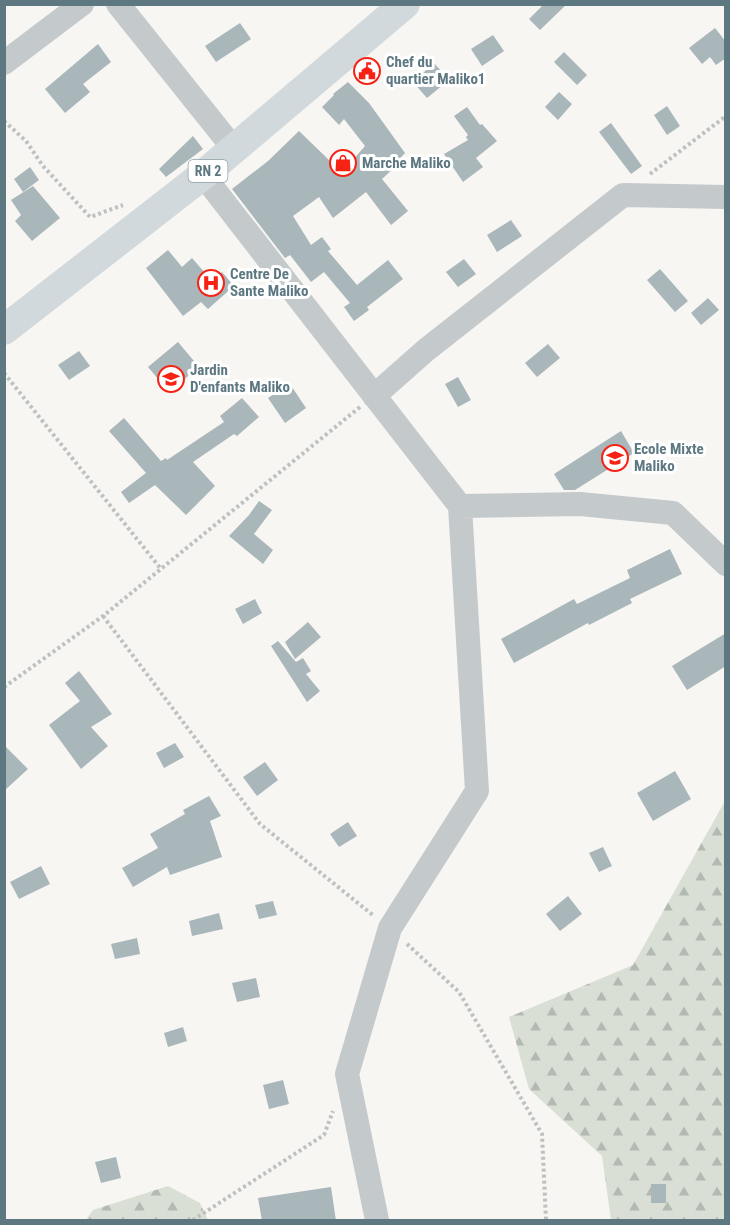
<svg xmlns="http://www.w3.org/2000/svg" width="730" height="1225" font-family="'Roboto Condensed',sans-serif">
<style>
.forest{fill:url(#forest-firs)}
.building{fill:#a9b6ba}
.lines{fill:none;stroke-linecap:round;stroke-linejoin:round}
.path{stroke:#bdc1c2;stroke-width:4;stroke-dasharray:3 3;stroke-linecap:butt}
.minor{stroke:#c4c9cc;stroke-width:24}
.major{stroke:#d2d9dc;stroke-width:30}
.labels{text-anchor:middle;stroke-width:6;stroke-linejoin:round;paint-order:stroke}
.shield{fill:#fff;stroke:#8ea0a8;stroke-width:1.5}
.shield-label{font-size:14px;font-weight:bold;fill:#5e7882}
.poi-label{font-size:15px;font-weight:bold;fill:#5e7882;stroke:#fff;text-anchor:start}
</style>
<defs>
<pattern id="forest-firs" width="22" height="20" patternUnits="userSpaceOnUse" patternTransform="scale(1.5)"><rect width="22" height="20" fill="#d9dfd4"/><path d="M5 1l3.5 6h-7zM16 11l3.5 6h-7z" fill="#b3bab1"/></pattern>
</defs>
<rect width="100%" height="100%" fill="#f7f6f3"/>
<path class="forest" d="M 725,801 L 725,1220 L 611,1220 L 602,1156 L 529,1089 L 509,1017 L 633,965 Z
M 168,1186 L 200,1203 L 208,1220 L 86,1220 L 93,1210 Z"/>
<path class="building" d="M 544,4 L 567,4 L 540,30 L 529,19 Z
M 240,23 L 251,39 L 216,62 L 205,46 Z
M 715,28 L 726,42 L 726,58 L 716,65 L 710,57 L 702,64 L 689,48 Z
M 493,35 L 504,51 L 482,66 L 471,49 Z
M 98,44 L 111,62 L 83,84 L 90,92 L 65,113 L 45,89 Z
M 564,52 L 587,75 L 577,85 L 554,62 Z
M 434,63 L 449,80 L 427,98 L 413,82 Z
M 348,82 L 369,103 L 405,153 L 395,164 L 396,166 L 382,179 L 408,211 L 391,225 L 366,192 L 333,218 L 319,197 L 293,216 L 311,245 L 322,237 L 331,249 L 328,251 L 357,285 L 388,260 L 403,279 L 367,307 L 369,310 L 354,321 L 344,307 L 350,303 L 324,272 L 311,282 L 290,255 L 285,258 L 232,189 L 268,161 L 299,131 L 330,161 L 340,175 L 365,146 L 344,119 L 339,125 L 322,107 L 334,95 L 333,94 Z
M 559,92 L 572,104 L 558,120 L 545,107 Z
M 667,106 L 680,126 L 667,135 L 654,115 Z
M 467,107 L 480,125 L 482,124 L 497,141 L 476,158 L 483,167 L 463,182 L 444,154 L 468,140 L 466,137 L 468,135 L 454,116 Z
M 611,123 L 642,166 L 631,174 L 599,132 Z
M 193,136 L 203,149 L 166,177 L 159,169 Z
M 30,167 L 39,180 L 23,192 L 14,179 Z
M 33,186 L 60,218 L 32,241 L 15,221 L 21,215 L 11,200 Z
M 511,220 L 522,236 L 497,252 L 487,235 Z
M 168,250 L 182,267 L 192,258 L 212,281 L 222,272 L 234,286 L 208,309 L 201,302 L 183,316 L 146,268 Z
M 464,259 L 476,274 L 458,287 L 446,272 Z
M 660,269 L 688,301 L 675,312 L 647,280 Z
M 708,298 L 719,310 L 701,325 L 691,313 Z
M 178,342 L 199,367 L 169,392 L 148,367 Z
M 548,344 L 560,358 L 537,377 L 525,363 Z
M 79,351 L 90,366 L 69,380 L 58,365 Z
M 458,377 L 471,400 L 458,407 L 445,384 Z
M 290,384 L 306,408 L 285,423 L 268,398 Z
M 242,398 L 259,417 L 237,436 L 234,434 L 193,462 L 215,486 L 186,515 L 155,485 L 129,503 L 121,492 L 146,473 L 109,431 L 124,418 L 161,461 L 166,458 L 167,460 L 224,422 L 220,416 Z
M 621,431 L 634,453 L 575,490 L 564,490 L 554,474 Z
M 259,501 L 272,510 L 254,534 L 273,550 L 263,564 L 229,536 L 249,515 Z
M 670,549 L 682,574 L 630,599 L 632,603 L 589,625 L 588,623 L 514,663 L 501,639 L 574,599 L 577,604 L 630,578 L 627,570 Z
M 255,599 L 262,613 L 243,624 L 235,609 Z
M 308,622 L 321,637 L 295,659 L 285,642 Z
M 726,633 L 726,666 L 687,690 L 672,666 Z
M 278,641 L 296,662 L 303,658 L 311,671 L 306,674 L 320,691 L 307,702 L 271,646 Z
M 79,671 L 112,714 L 91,727 L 108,746 L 81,769 L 49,725 L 80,701 L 65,683 Z
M 175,743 L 184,757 L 164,768 L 156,753 Z
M 4,745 L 28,769 L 4,791 Z
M 265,762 L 278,780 L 257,796 L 243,777 Z
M 675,771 L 691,799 L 653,821 L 637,793 Z
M 209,796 L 221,816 L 210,821 L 222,857 L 170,875 L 167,867 L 133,887 L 122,868 L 158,848 L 150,834 L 185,814 L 183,810 Z
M 348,822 L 357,836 L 339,847 L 330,834 Z
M 603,847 L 612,866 L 599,872 L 589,853 Z
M 41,866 L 50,884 L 19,899 L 10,882 Z
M 568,896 L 582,914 L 560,931 L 546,914 Z
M 273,901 L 277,915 L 259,919 L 255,905 Z
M 219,913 L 223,929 L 192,936 L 189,921 Z
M 137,938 L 140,954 L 115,959 L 111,944 Z
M 256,978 L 260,997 L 237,1002 L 232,983 Z
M 183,1027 L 187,1041 L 168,1047 L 164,1033 Z
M 283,1080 L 289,1104 L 269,1109 L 263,1085 Z
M 116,1157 L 121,1178 L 101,1183 L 95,1162 Z
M 651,1184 L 666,1184 L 666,1203 L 651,1203 Z
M 331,1187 L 336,1221 L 262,1221 L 258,1198 Z"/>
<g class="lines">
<path class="path" d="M 4,121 L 26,141 L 43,166 L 90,217 L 123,205
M 650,174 L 726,116
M 4,373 L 161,569
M 103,616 L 260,824 L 374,916
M 4,687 L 103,616 L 360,407
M 407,944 L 459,992 L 542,1134 L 546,1220
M 193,1220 L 324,1135 L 333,1111"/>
<path class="minor" d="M 118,4 L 234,149
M 4,63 L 82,4
M 203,175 L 460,506 L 477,791 L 390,928 L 347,1074 L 377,1220
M 374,396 L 426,350 L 623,195 L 726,197
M 460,506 L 580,504 L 673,513 L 726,564"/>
<path class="major" d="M 4,330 L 203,175 L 405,4"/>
</g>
<defs>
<symbol id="civic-ring" viewBox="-11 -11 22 22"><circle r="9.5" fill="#fff" stroke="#f62214" stroke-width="1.5"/><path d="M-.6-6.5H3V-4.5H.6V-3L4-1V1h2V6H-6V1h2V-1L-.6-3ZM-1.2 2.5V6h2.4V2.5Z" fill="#f62214"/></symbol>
<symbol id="shop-ring" viewBox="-11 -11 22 22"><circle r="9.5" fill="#fff" stroke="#f62214" stroke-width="1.5"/><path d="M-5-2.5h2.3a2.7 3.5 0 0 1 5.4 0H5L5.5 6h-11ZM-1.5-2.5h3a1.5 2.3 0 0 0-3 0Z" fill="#f62214"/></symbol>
<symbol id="hospital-ring" viewBox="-11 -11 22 22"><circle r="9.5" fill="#fff" stroke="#f62214" stroke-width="1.5"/><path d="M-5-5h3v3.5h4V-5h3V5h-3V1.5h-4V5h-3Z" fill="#f62214"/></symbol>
<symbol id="school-ring" viewBox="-11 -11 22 22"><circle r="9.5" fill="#fff" stroke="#f62214" stroke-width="1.5"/><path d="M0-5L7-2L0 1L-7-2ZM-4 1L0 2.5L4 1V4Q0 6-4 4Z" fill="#f62214"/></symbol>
</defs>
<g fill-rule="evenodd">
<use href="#civic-ring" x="352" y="56" width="30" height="30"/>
<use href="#shop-ring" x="328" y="148" width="30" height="30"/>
<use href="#hospital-ring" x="196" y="268" width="30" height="30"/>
<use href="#school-ring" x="156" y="364" width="30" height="30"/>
<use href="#school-ring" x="600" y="443" width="30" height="30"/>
</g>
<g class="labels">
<rect class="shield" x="188.5" y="160" width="39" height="22" rx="4.5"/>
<g class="shield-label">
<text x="208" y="176">RN 2</text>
</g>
<g class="poi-label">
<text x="386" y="67">Chef du<tspan x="386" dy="17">quartier Maliko1</tspan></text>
<text x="362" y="168">Marche Maliko</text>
<text x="230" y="279">Centre De<tspan x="230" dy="17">Sante Maliko</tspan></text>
<text x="190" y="375">Jardin<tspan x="190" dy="17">D'enfants Maliko</tspan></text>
<text x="634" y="454">Ecole Mixte<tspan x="634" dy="17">Maliko</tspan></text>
</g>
</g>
<rect width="730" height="1225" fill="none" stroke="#5e7882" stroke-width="12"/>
</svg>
